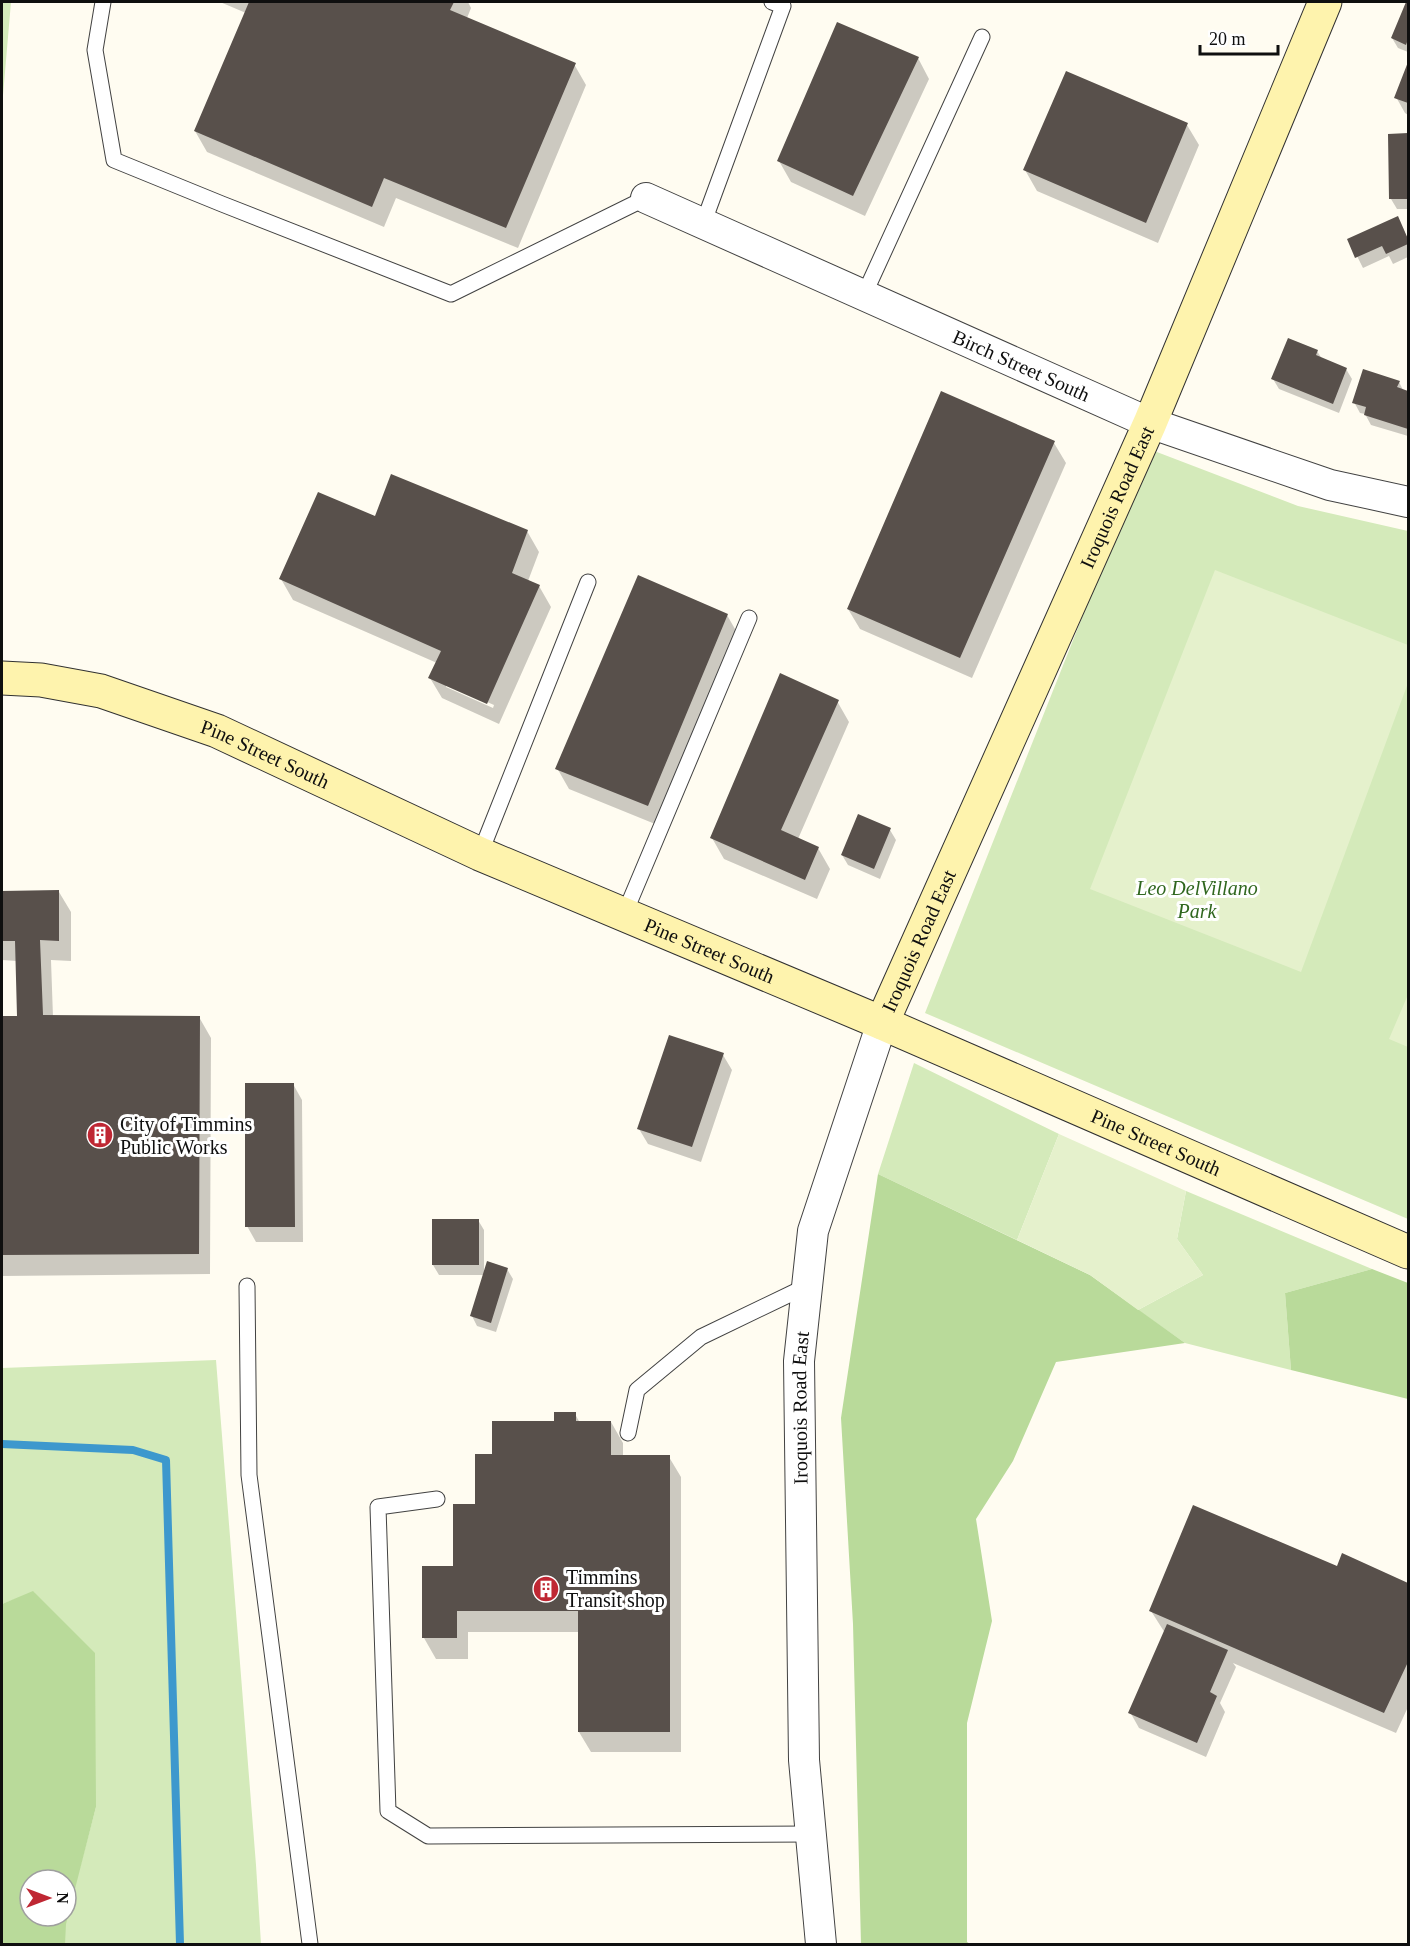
<svg xmlns="http://www.w3.org/2000/svg" width="1410" height="1946" font-family="Georgia,serif">
<style>
.green{fill:#d4eaba}
.forest{fill:#b9da9a;fill-rule:evenodd}
.pitch{fill:#e5f1cc}
.shadow{fill:#0003;fill-rule:evenodd}
.lines{fill:none;stroke-linecap:round;stroke-linejoin:round}
.stream{stroke:#3d98cd;stroke-width:8}
.building{fill:#58504b}
.lane-casing{stroke:#424242;stroke-width:17}
.street-casing{stroke:#424242;stroke-width:32}
.secondary-casing{stroke:#313131;stroke-width:35}
.lane{stroke:#fff;stroke-width:15}
.street{stroke:#fff;stroke-width:30}
.secondary{stroke:#fef3ad;stroke-width:33}
.labels{text-anchor:middle;stroke-width:6;stroke-linejoin:round;paint-order:stroke}
.street-label{font-size:20px;fill:#0f0f0f;stroke:#fff}
.park-label{font-size:20px;font-style:italic;fill:#30671f;stroke:#fff}
.poi-label{font-size:20px;fill:#0f0f0f;stroke:#fff;text-anchor:start}
</style>
<rect width="100%" height="100%" fill="#fffcf1"/>
<path class="green" d="M 2,2 L 11,2 L 2,107 Z
M 1149,449 L 1298,506 L 1408,531 L 1408,1219 L 925,1013 Z
M 914,1063 L 1059,1134 L 1017,1240 L 878,1174 Z
M 1186,1191 L 1372,1269 L 1285,1293 L 1291,1370 L 1185,1343 L 1138,1310 L 1203,1275 L 1177,1239 Z
M 216,1360 L 256,1865 L 261,1944 L 65,1944 L 65,1924 L 96,1807 L 34,1592 L 2,1604 L 2,1368 Z"/>
<path class="forest" d="M 878,1174 L 1090,1275 L 1185,1343 L 1056,1362 L 1013,1461 L 976,1519 L 992,1621 L 967,1723 L 967,1942 L 970,1944 L 861,1944 L 853,1624 L 841,1418 Z
M 1372,1269 L 1408,1283 L 1408,1399 L 1291,1370 L 1285,1293 Z
M 33,1591 L 95,1653 L 96,1807 L 66,1924 L 65,1944 L 2,1944 L 2,1604 ZM 30,1880 L 66,1880 L 66,1916 L 30,1916 Z"/>
<path class="pitch" d="M 1215,570 L 1408,645 L 1408,683 L 1301,972 L 1090,889 Z
M 1407,997 L 1408,998 L 1408,1047 L 1389,1039 Z
M 1059,1134 L 1186,1191 L 1177,1239 L 1203,1275 L 1138,1310 L 1090,1275 L 1017,1240 Z"/>
<path class="shadow" d="M 220,2 L 468,2 L 471,8 L 467,18 L 574,64 L 586,85 L 518,248 L 396,198 L 384,227 L 207,152 L 195,131 L 246,13 Z
M 1407,3 L 1408,4 L 1408,52 L 1398,48 L 1392,38 Z
M 918,58 L 929,79 L 865,216 L 791,182 L 779,161 Z
M 1408,66 L 1408,115 L 1405,113 L 1396,97 Z
M 1066,73 L 1187,125 L 1199,145 L 1158,243 L 1037,191 L 1025,170 Z
M 1389,135 L 1408,135 L 1408,209 L 1397,209 L 1391,199 Z
M 1403,228 L 1408,240 L 1408,257 L 1393,264 L 1389,256 L 1363,268 L 1349,240 Z
M 1317,351 L 1322,359 L 1346,369 L 1352,379 L 1339,413 L 1279,389 L 1273,379 Z
M 1399,382 L 1403,390 L 1408,392 L 1408,436 L 1371,425 L 1365,414 L 1360,413 L 1354,402 Z
M 1054,443 L 1066,463 L 972,678 L 860,629 L 848,609 Z
M 376,518 L 527,531 L 539,552 L 528,581 L 539,586 L 551,607 L 499,724 L 442,698 L 430,678 L 437,663 L 293,600 L 281,579 ZM 446,684 L 494,705 L 493,708 L 446,687 Z
M 727,615 L 739,636 L 660,826 L 569,789 L 557,768 Z
M 837,701 L 849,722 L 798,839 L 818,848 L 830,869 L 817,899 L 724,859 L 712,838 Z
M 890,830 L 896,840 L 880,879 L 848,865 L 842,855 Z
M 59,892 L 71,912 L 71,961 L 51,960 L 53,1017 L 199,1017 L 211,1038 L 210,1274 L 2,1276 L 2,1018 L 18,1017 L 17,961 L 2,960 L 2,893 Z
M 723,1055 L 732,1070 L 701,1162 L 648,1144 L 639,1129 Z
M 293,1084 L 302,1100 L 303,1242 L 256,1242 L 247,1226 Z
M 478,1220 L 484,1230 L 484,1275 L 439,1275 L 433,1265 Z
M 507,1269 L 513,1279 L 496,1332 L 477,1326 L 472,1316 Z
M 575,1414 L 580,1423 L 611,1422 L 623,1443 L 623,1457 L 669,1457 L 681,1477 L 681,1752 L 591,1752 L 579,1732 L 579,1632 L 468,1632 L 468,1659 L 436,1659 L 424,1638 L 455,1568 L 493,1456 Z
M 1343,1555 L 1408,1584 L 1408,1707 L 1396,1733 L 1233,1663 L 1236,1667 L 1220,1703 L 1225,1712 L 1206,1757 L 1139,1728 L 1130,1712 L 1165,1633 L 1151,1611 L 1338,1568 Z"/>
<g class="lines">
<path class="stream" d="M 2,1444 L 133,1450 L 166,1460 L 180,1944"/>
</g>
<path class="building" d="M 249,2 L 454,2 L 450,10 L 576,63 L 506,228 L 384,178 L 372,207 L 194,131 Z
M 1406,2 L 1408,2 L 1408,39 L 1406,45 L 1391,38 Z
M 837,22 L 919,57 L 853,196 L 777,161 Z
M 1408,62 L 1408,103 L 1394,98 Z
M 1066,71 L 1188,123 L 1146,223 L 1023,170 Z
M 1408,133 L 1408,199 L 1389,199 L 1388,134 Z
M 1398,216 L 1408,239 L 1408,244 L 1386,254 L 1382,246 L 1355,258 L 1347,239 Z
M 1288,338 L 1318,350 L 1316,355 L 1347,368 L 1333,404 L 1271,379 Z
M 1363,369 L 1400,381 L 1397,387 L 1408,391 L 1408,429 L 1364,415 L 1366,407 L 1352,403 Z
M 941,391 L 1055,441 L 960,658 L 847,609 Z
M 391,474 L 528,530 L 512,573 L 540,585 L 487,704 L 428,678 L 441,651 L 279,579 L 318,492 L 375,516 Z
M 638,575 L 728,614 L 648,806 L 555,769 Z
M 780,673 L 839,700 L 781,830 L 819,847 L 805,880 L 710,838 Z
M 858,814 L 891,828 L 874,869 L 841,855 Z
M 59,890 L 59,941 L 40,940 L 43,1015 L 200,1016 L 199,1254 L 2,1255 L 2,1016 L 17,1016 L 15,941 L 2,941 L 2,891 Z
M 669,1035 L 724,1053 L 692,1147 L 637,1129 Z
M 245,1083 L 294,1083 L 295,1227 L 245,1227 Z
M 432,1219 L 479,1219 L 479,1265 L 432,1265 Z
M 487,1261 L 508,1268 L 491,1323 L 470,1316 Z
M 554,1412 L 576,1412 L 576,1421 L 611,1421 L 611,1455 L 670,1455 L 670,1732 L 578,1732 L 578,1611 L 457,1611 L 457,1638 L 422,1638 L 422,1566 L 453,1566 L 453,1504 L 475,1504 L 475,1454 L 492,1454 L 492,1421 L 554,1421 Z
M 1193,1505 L 1337,1566 L 1342,1553 L 1408,1583 L 1408,1646 L 1407,1650 L 1408,1651 L 1408,1662 L 1384,1713 L 1149,1611 Z
M 1167,1624 L 1228,1650 L 1210,1692 L 1217,1696 L 1197,1743 L 1128,1713 Z"/>
<g class="lines">
<defs>
<path id="lane" d="M 103,2 L 95,50 L 114,160 L 222,204 L 451,294 L 646,198
M 703,224 L 783,6 L 772,2
M 864,295 L 982,37
M 480,854 L 588,582
M 624,915 L 749,618
M 247,1286 L 249,1475 L 310,1944
M 628,1433 L 637,1390 L 701,1337 L 807,1286
M 437,1499 L 378,1507 L 388,1811 L 428,1836 L 811,1834"/>
<g id="street">
<path id="s1" d="M 646,198 L 1150,423 L 1330,485 L 1408,502"/>
<path id="s2" d="M 821,1944 L 804,1760 L 799,1361 L 813,1231 L 882,1023"/>
</g>
<g id="secondary">
<path id="s3" d="M 2,678 L 41,680 L 101,691 L 217,731 L 480,854 L 882,1023 L 1408,1252"/>
<path id="s4" d="M 882,1023 L 1150,423 L 1325,2"/>
</g>
</defs>
<use href="#lane" class="lane-casing"/>
<use href="#street" class="street-casing"/>
<use href="#secondary" class="secondary-casing"/>
<use href="#lane" class="lane"/>
<use href="#street" class="street"/>
<use href="#secondary" class="secondary"/>
</g>
<defs>
<symbol id="building-disc" viewBox="-11 -11 22 22"><circle r="9.5" fill="#bf2733" stroke="#fff"/><path d="M-4-6H4V6H1V3H-1V6H-4ZM-2.5-4.3h1.7v1.8h-1.7ZM.8-4.3h1.7v1.8H.8ZM-2.5-1h1.7V.8h-1.7ZM.8-1h1.7V.8H.8Z" fill="#fff"/></symbol>
</defs>
<g fill-rule="evenodd">
<use href="#building-disc" x="85" y="1120" width="30" height="30"/>
<use href="#building-disc" x="531" y="1574" width="30" height="30"/>
</g>
<g class="labels">
<g class="street-label">
<text dy="7" stroke="none"><textPath href="#s1" startOffset="411">Birch Street South</textPath></text>
<text dy="7" stroke="none"><textPath href="#s4" startOffset="576">Iroquois Road East</textPath></text>
<text dy="7" stroke="none"><textPath href="#s3" startOffset="276">Pine Street South</textPath></text>
<text dy="7" stroke="none"><textPath href="#s4" startOffset="90">Iroquois Road East</textPath></text>
<text dy="7" stroke="none"><textPath href="#s3" startOffset="762">Pine Street South</textPath></text>
<text dy="7" stroke="none"><textPath href="#s3" startOffset="1248">Pine Street South</textPath></text>
<text dy="7" stroke="none"><textPath href="#s2" startOffset="537">Iroquois Road East</textPath></text>
</g>
<g class="park-label">
<text x="1197" y="895">Leo DelVillano<tspan x="1197" dy="23">Park</tspan></text>
</g>
<g class="poi-label">
<text x="120" y="1131">City of Timmins<tspan x="120" dy="23">Public Works</tspan></text>
<text x="566" y="1584">Timmins<tspan x="566" dy="23">Transit shop</tspan></text>
</g>
</g>
<rect width="1410" height="1946" fill="none" stroke="#0f0f0f" stroke-width="6"/>
<g transform="translate(48 1898) rotate(90)"><circle r="28" fill="#ffffff" stroke="#9f9f9f" stroke-width="1.5"/>
<path d="M0-4.5L10 22L0 15L-10 22Z" fill="#bf2733"/>
<text y="-9" font-size="16" font-weight="bold" text-anchor="middle" fill="#0f0f0f">N</text>
</g>
<path d="M1200 45v9h78v-9" fill="none" stroke="#0f0f0f" stroke-width="3"/>
<text x="1209" y="45" font-size="18" fill="#0f0f0f" stroke="#ffffff" stroke-width="4.5" paint-order="stroke">20 m</text>
</svg>
